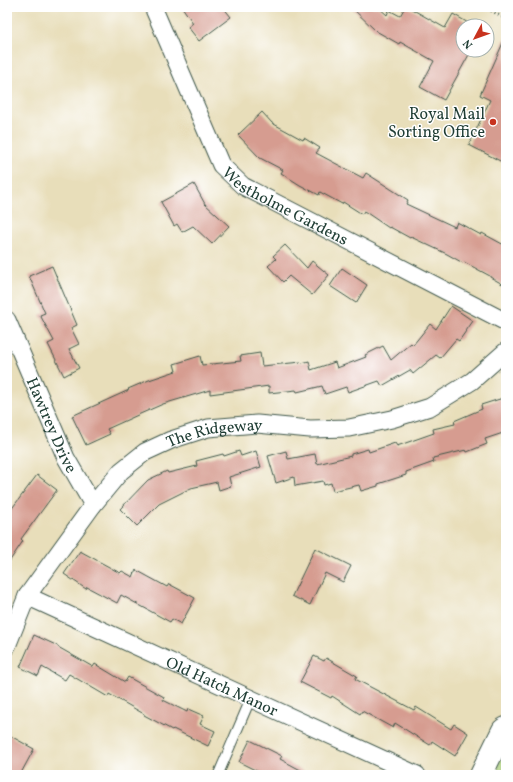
<svg xmlns="http://www.w3.org/2000/svg" width="513" height="782" font-family="Vollkorn,serif">
<style>
.green{fill:#a9cd77;stroke:#648556}
.building{fill:#d69c90}
.lines{fill:none;stroke-linecap:round;stroke-linejoin:round}
.service-casing{stroke:#3d5548;stroke-width:11}
.minor-casing{stroke:#3d5548;stroke-width:19}
.tertiary-casing{stroke:#3d5548;stroke-width:24}
.path{stroke:#3d5548;stroke-width:2.5;stroke-dasharray:1 3;stroke-linecap:butt}
.service{stroke:#fff;stroke-width:9}
.minor{stroke:#fff;stroke-width:17}
.tertiary{stroke:#fff;stroke-width:22}
.poi-dot{fill:#c8321e;stroke:#fff;stroke-width:1.5}
.labels{text-anchor:middle;stroke-width:3;stroke-linejoin:round;paint-order:stroke}
.poi-label{font-size:16px;fill:#1f3d34;stroke:#fff;text-anchor:end}
.street-label{font-size:16px;fill:#1f3d34;stroke:#fff}
</style>
<rect width="100%" height="100%" fill="#fff"/>
<filter id="ink" filterUnits="userSpaceOnUse"><feTurbulence type="fractalNoise" baseFrequency=".025" numOctaves="2"/><feDisplacementMap in="SourceGraphic" scale="8" xChannelSelector="R" yChannelSelector="G"/><feConvolveMatrix kernelMatrix="1 2 1 2 8 2 1 2 1" color-interpolation-filters="sRGB"/></filter>
<filter id="wash" filterUnits="userSpaceOnUse"><feTurbulence type="fractalNoise" baseFrequency=".012" numOctaves="4" result="noise"/><feDisplacementMap in="SourceGraphic" scale="16" xChannelSelector="R" yChannelSelector="G"/><feGaussianBlur stdDeviation="0.9" result="paint"/><feColorMatrix in="noise" values="0 0 0 0 0 0 0 0 0 0 0 0 0 0 0 0 0 1.4 0 .05"/><feComposite in="paint" operator="in"/></filter>
<g filter="url(#wash)">
<rect width="100%" height="100%" fill="#e8deba"/>
<path class="green" d="M 506,740 L 506,775 L 489,775 Z"/>
<g id="blocks">
<path class="building" d="M 182,7 L 223,7 L 231,17 L 199,41 L 188,27 L 193,23 Z
M 351,7 L 378,7 L 387,15 L 389,10 L 400,16 L 405,7 L 408,7 L 445,28 L 453,14 L 470,24 L 468,26 L 463,26 L 463,36 L 459,44 L 463,46 L 463,50 L 469,50 L 471,51 L 444,100 L 420,87 L 434,61 L 400,42 L 399,44 L 376,31 Z
M 506,36 L 506,164 L 469,145 L 490,100 L 480,95 Z
M 262,112 L 272,123 L 303,140 L 304,138 L 320,148 L 316,153 L 363,178 L 366,173 L 408,200 L 406,204 L 455,227 L 457,222 L 481,235 L 482,233 L 506,246 L 506,286 L 490,277 L 490,276 L 464,262 L 463,263 L 447,254 L 411,237 L 410,238 L 390,227 L 389,228 L 364,211 L 362,214 L 343,202 L 342,204 L 320,192 L 319,195 L 300,185 L 281,173 L 283,170 L 260,158 L 238,135 Z
M 194,184 L 205,204 L 229,226 L 212,244 L 193,226 L 182,232 L 177,224 L 174,226 L 161,202 Z
M 285,245 L 307,268 L 312,261 L 329,275 L 312,295 L 289,276 L 283,282 L 268,266 L 276,259 L 273,256 Z
M 52,266 L 77,325 L 71,328 L 79,344 L 69,349 L 79,368 L 64,376 L 48,344 L 54,341 L 40,315 L 45,313 L 29,276 Z
M 342,268 L 367,285 L 356,303 L 330,286 Z
M 451,306 L 473,321 L 459,341 L 456,339 L 440,358 L 436,355 L 413,374 L 410,370 L 382,386 L 379,381 L 348,392 L 346,387 L 325,394 L 322,386 L 297,392 L 296,390 L 269,393 L 269,386 L 210,394 L 210,390 L 163,404 L 140,414 L 107,429 L 110,434 L 86,445 L 72,416 L 129,390 L 128,389 L 149,380 L 176,371 L 174,364 L 200,356 L 202,365 L 241,361 L 240,356 L 260,353 L 262,366 L 301,362 L 302,363 L 309,361 L 311,370 L 335,362 L 337,368 L 366,357 L 365,355 L 383,346 L 391,360 L 411,343 L 413,345 L 430,324 L 436,329 Z
M 503,398 L 506,406 L 506,432 L 485,439 L 487,444 L 467,452 L 466,450 L 433,458 L 434,462 L 406,472 L 406,475 L 378,484 L 378,486 L 361,491 L 359,485 L 333,491 L 331,483 L 324,485 L 323,481 L 295,486 L 294,477 L 276,483 L 268,456 L 286,451 L 288,459 L 315,454 L 317,464 L 351,456 L 351,454 L 368,449 L 369,452 L 395,443 L 397,446 L 434,433 L 433,429 L 455,424 L 454,421 L 482,409 L 481,405 Z
M 239,451 L 241,456 L 256,451 L 261,467 L 229,477 L 231,486 L 219,490 L 217,482 L 191,488 L 159,504 L 137,526 L 120,509 L 148,480 L 167,471 L 168,473 L 197,466 L 196,461 L 223,454 L 224,456 Z
M 37,475 L 57,490 L 21,539 L 23,541 L 7,565 L 7,515 Z
M 315,548 L 351,566 L 343,582 L 325,573 L 310,605 L 292,596 Z
M 80,551 L 120,573 L 122,571 L 133,577 L 136,570 L 167,587 L 169,584 L 195,598 L 181,624 L 172,619 L 170,622 L 121,595 L 117,603 L 87,587 L 86,589 L 64,574 Z
M 34,635 L 58,646 L 58,647 L 93,667 L 95,664 L 125,682 L 128,677 L 164,697 L 163,700 L 187,712 L 188,709 L 204,716 L 200,724 L 215,731 L 208,746 L 173,729 L 172,730 L 144,715 L 144,714 L 109,694 L 108,697 L 69,674 L 65,680 L 42,667 L 38,676 L 20,667 Z
M 314,656 L 324,661 L 326,658 L 357,676 L 355,679 L 414,710 L 416,707 L 451,729 L 454,724 L 468,733 L 455,756 L 432,741 L 430,745 L 395,723 L 393,728 L 362,711 L 360,714 L 332,696 L 331,698 L 300,682 Z
M 7,734 L 34,749 L 20,775 L 7,775 Z
M 250,740 L 282,756 L 280,759 L 310,775 L 265,775 L 239,762 Z"/>
</g>
</g>
<g filter="url(#ink)">
<use href="#blocks" fill-opacity="0" stroke="#3d5548" stroke-width="1"/>
<g class="lines">
<defs>
<path id="service" d="M 218,775 L 251,698"/>
<g id="minor">
<path id="s1" d="M 153,7 L 221,165 L 243,186 L 506,322"/>
<path id="s2" d="M 7,320 L 66,458 L 93,505"/>
<path id="s3" d="M 27,596 L 417,775"/>
<path id="s4" d="M 7,646 L 27,596 L 93,505 L 121,471 L 145,452 L 171,440 L 208,428 L 257,424 L 310,429 L 349,428 L 392,419 L 430,407 L 472,381 L 506,351"/>
</g>
<path id="tertiary" d="M 481,775 L 503,730 L 506,728"/>
</defs>
<use href="#service" class="service-casing"/>
<use href="#minor" class="minor-casing"/>
<use href="#tertiary" class="tertiary-casing"/>
<path class="path" d="M 484,7 L 506,19"/>
<use href="#service" class="service"/>
<use href="#minor" class="minor"/>
<use href="#tertiary" class="tertiary"/>
</g>
</g>
<circle class="poi-dot" cx="493" cy="122" r="4"/>
<g class="labels">
<g class="poi-label">
<text x="485" y="119">Royal Mail<tspan x="485" dy="18">Sorting Office</tspan></text>
</g>
<g class="street-label">
<text dy="6" stroke="none"><textPath href="#s1" startOffset="249">Westholme Gardens</textPath></text>
<text dy="6" stroke="none"><textPath href="#s2" startOffset="114">Hawtrey Drive</textPath></text>
<text dy="6" stroke="none"><textPath href="#s4" startOffset="314">The Ridgeway</textPath></text>
<text dy="6" stroke="none"><textPath href="#s3" startOffset="215">Old Hatch Manor</textPath></text>
</g>
</g>
<rect width="513" height="782" fill="none" stroke="#fff" stroke-width="24"/>
<g transform="translate(475 38) rotate(229)"><circle r="19" fill="#ffffff" stroke="#a5b1ae"/>
<path d="M0-3L7 15L0 10L-7 15Z" fill="#c8321e"/>
<text y="-6" font-size="11" font-weight="bold" text-anchor="middle" fill="#1f3d34">N</text>
</g>
</svg>
